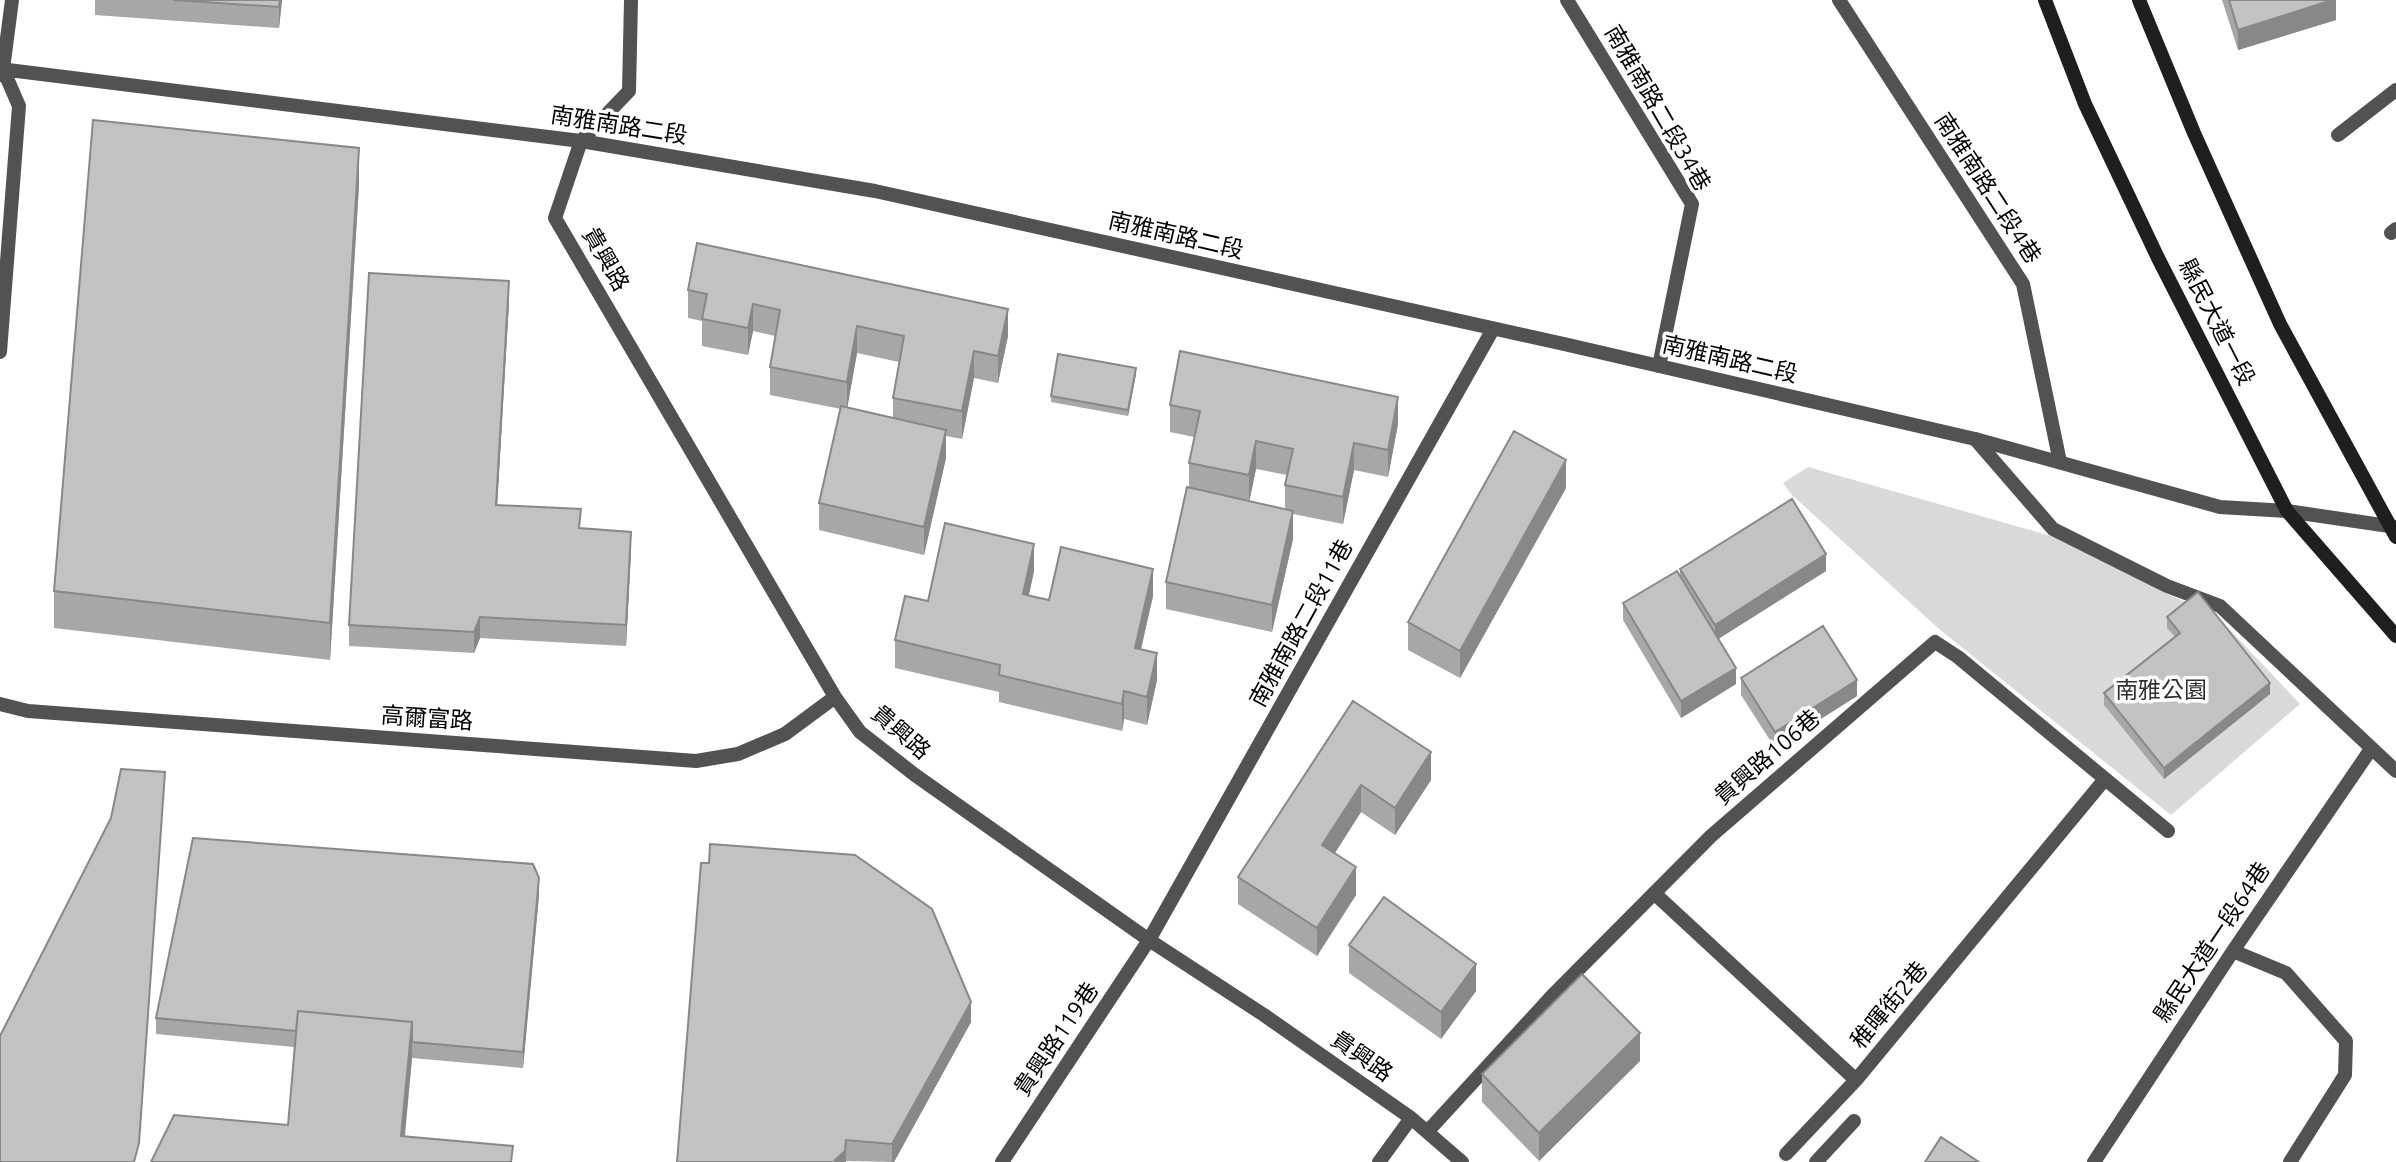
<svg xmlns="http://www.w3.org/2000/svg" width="2396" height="1162" font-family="Ubuntu,'Noto Sans TC',sans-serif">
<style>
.green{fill:#d9d9d9}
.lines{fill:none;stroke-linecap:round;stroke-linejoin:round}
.service{stroke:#525252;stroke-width:14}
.minor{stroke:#525252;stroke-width:14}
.tertiary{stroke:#525252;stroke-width:14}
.secondary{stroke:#1f1f1f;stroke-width:14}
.wall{fill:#a7a7a7;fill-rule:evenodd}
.shaded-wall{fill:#888}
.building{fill:#c2c2c2;stroke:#888;stroke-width:2}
.labels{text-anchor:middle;stroke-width:7;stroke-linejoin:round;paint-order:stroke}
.street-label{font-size:23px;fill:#000;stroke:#fff}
.park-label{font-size:23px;fill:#303030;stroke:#fff}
</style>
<rect width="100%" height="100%" fill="#fff"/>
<path class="green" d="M 1808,467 L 2062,539 L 2169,595 L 2215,614 L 2300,704 L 2171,815 L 1939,629 L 1792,495 L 1783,483 Z"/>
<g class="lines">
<path class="service" d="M 1567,0 L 1692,204 L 1659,366
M 1839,0 L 2023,284 L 2060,462
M 2338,135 L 2396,90
M 2391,233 L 2396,229
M 1975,439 L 2053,529 L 2167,586 L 2220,606 L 2396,771
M 1654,893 L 1856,1080 L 2105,779
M 1149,940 L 1493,329
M 2233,951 L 2286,973 L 2346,1041 L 2345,1075 L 2290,1162
M 1428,1131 L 1552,996 L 1711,836 L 1935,642 L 1958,657 L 2168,831
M 1786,1154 L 1856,1080
M 1816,1162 L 1854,1121
M 2094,1162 L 2233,951 L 2371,749"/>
<path class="minor" d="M 631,0 L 629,91 L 581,141 L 555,218 L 835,697 L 860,732 L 915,775 L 1149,940 L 1264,1015 L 1411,1118 L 1462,1162
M 0,704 L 28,711 L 696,761 L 738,754 L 785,734 L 835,697
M 1002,1162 L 1149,940
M 1379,1162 L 1411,1118"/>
<path class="tertiary" d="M 0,69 L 581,141 L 875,191 L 1564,344 L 1975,439 L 2220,507 L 2287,511 L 2396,527
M 0,75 L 3,69 L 12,0
M 0,352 L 19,106 L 3,69"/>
<path class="secondary" d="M 2045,0 L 2085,104 L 2158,258 L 2287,511 L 2396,636
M 2139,0 L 2194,133 L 2280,324 L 2396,537"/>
</g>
<path class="wall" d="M 95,0 L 282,0 L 279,28 L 95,15 Z
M 2222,0 L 2336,0 L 2336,20 L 2238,50 Z
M 359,185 L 330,660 L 54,628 L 54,591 Z
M 688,290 L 1008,336 L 998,383 L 974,378 L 962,439 L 946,436 L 946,458 L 924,555 L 819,530 L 819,503 L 841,409 L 770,395 L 770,367 L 775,336 L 753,331 L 748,355 L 702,346 L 702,321 L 688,318 ZM 857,353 L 899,362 L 893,398 L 893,418 L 847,407 Z
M 509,302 L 497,505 L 581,528 L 631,552 L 626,646 L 480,638 L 474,653 L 349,646 L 349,625 Z
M 1136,374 L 1128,416 L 1051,402 L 1051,396 Z
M 1170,405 L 1398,424 L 1388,477 L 1354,470 L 1343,524 L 1293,514 L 1293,539 L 1272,632 L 1166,609 L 1166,582 L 1189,488 L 1189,463 L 1194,437 L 1170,432 ZM 1256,469 L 1287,475 L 1285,485 L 1285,509 L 1249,501 Z
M 1566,488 L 1460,678 L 1408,650 L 1408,622 Z
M 1680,569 L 1826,571 L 1718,639 L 1736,684 L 1681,718 L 1623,620 L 1623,603 L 1680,576 Z
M 1034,571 L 1029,595 L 1049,600 L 1153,596 L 1141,649 L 1157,680 L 1147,725 L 1124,719 L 1122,731 L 999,702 L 999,692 L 895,668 L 895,640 L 928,601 Z
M 2167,617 L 2270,694 L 2164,779 L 2104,705 L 2104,693 L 2175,637 L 2167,628 Z
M 1741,678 L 1857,696 L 1775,748 L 1741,695 Z
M 1353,701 L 1431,780 L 1395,835 L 1361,812 L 1335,853 L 1356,895 L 1317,956 L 1238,904 L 1238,877 Z
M 539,895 L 523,1068 L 412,1058 L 405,1136 L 513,1162 L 288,1125 L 294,1047 L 156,1034 L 156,1018 Z
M 1349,945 L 1476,991 L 1441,1039 L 1349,973 Z
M 971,1022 L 894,1162 L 846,1161 L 846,1162 L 677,1162 Z
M 1640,1061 L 1539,1161 L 1482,1102 L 1482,1074 Z"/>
<path class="shaded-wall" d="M 280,0 L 282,0 L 279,28 L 279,7 Z
M 2332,0 L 2336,0 L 2336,20 L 2238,50 L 2238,30 Z
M 359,148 L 359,185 L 330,660 L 330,623 Z
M 509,281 L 509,302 L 496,525 L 496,505 Z
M 753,304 L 753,331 L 748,355 L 748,328 Z
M 1008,309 L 1008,336 L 998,383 L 998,356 Z
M 857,326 L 857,353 L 847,410 L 847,382 Z
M 974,351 L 974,378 L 962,439 L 962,411 Z
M 1136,368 L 1136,374 L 1128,416 L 1128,410 Z
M 1398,397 L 1398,424 L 1388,477 L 1388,450 Z
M 946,430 L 946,458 L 924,555 L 924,527 Z
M 1256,441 L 1256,469 L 1249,503 L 1249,475 Z
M 1354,443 L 1354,470 L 1343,524 L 1343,497 Z
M 1566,460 L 1566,488 L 1460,678 L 1460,651 Z
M 1293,511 L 1293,539 L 1272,632 L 1272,605 Z
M 631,532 L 631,552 L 626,646 L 626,625 Z
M 1034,544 L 1034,571 L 1023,621 L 1023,594 Z
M 1826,554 L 1826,571 L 1715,641 L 1715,625 Z
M 1153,569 L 1153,596 L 1135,675 L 1135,648 Z
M 480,617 L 480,638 L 474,653 L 474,632 Z
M 1157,653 L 1157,680 L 1147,725 L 1147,697 Z
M 1736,668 L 1736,684 L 1681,718 L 1681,701 Z
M 1857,680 L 1857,696 L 1775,748 L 1775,732 Z
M 2270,683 L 2270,694 L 2164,779 L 2164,768 Z
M 1124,691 L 1124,719 L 1122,731 L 1122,704 Z
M 1431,752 L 1431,780 L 1395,835 L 1395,808 Z
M 1361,785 L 1361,812 L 1322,873 L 1322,845 Z
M 1356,867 L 1356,895 L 1317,956 L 1317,928 Z
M 539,878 L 539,895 L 523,1068 L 523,1052 Z
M 1476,964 L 1476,991 L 1441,1039 L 1441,1012 Z
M 971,1002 L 971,1022 L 894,1162 L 892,1162 L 892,1144 Z
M 412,1022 L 412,1058 L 402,1162 L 401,1136 Z
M 1640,1033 L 1640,1061 L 1539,1161 L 1539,1133 Z
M 846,1140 L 846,1162 L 835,1162 L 835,1160 Z"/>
<path class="building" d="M 173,0 L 280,0 L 279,7 Z
M 2229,0 L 2332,0 L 2238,30 Z
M 93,120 L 359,148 L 330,623 L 54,591 Z
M 697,243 L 1008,309 L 998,356 L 974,351 L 962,411 L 893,398 L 904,336 L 857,326 L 847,382 L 770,367 L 780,310 L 753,304 L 748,328 L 702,319 L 707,294 L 688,290 Z
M 369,273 L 509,281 L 496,505 L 581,509 L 579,528 L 631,532 L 626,625 L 480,617 L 474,632 L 349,625 Z
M 1180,351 L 1398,397 L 1388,450 L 1354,443 L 1343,497 L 1285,485 L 1293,449 L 1256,441 L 1249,475 L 1189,463 L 1200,411 L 1170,405 Z
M 1058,354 L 1136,368 L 1128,410 L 1051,396 Z
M 841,406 L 946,430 L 924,527 L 819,503 Z
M 1514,431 L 1566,460 L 1460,651 L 1408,622 Z
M 1187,487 L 1293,511 L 1272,605 L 1166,582 Z
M 1792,499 L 1826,554 L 1715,625 L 1680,569 Z
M 945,523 L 1034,544 L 1023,594 L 1035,597 L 1049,600 L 1061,547 L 1153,569 L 1135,648 L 1157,653 L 1147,697 L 1124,691 L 1122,704 L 999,675 L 1000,665 L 895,640 L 905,596 L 928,601 Z
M 1677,571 L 1736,668 L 1681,701 L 1623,603 Z
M 2198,592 L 2270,683 L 2164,768 L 2104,693 L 2180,633 L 2167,617 Z
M 1823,626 L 1857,680 L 1775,732 L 1741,678 Z
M 1353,701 L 1431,752 L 1395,808 L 1361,785 L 1322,845 L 1356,867 L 1317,928 L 1238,877 Z
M 121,769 L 165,772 L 139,1143 L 134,1162 L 0,1162 L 0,1036 L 111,818 Z
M 193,838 L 533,864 L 539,878 L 523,1052 L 412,1042 L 412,1022 L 298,1011 L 296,1031 L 156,1018 Z
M 710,844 L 855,855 L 932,909 L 971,1002 L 892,1144 L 846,1140 L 845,1151 L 835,1160 L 835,1162 L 677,1162 L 701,863 L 709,863 Z
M 1384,897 L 1476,964 L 1441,1012 L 1349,945 Z
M 1582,974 L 1640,1033 L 1539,1133 L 1482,1074 Z
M 298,1011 L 412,1022 L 401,1136 L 513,1146 L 511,1162 L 151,1162 L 174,1115 L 288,1125 Z
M 1941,1137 L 1979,1162 L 1925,1162 Z"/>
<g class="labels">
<g class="street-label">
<text transform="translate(1658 108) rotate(60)" y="8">南雅南路二段34巷</text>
<text transform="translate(619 125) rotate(9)" y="8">南雅南路二段</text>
<text transform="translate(1988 188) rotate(57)" y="8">南雅南路二段4巷</text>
<text transform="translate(1176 235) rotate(13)" y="8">南雅南路二段</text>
<text transform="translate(606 259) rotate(60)" y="8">貴興路</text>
<text transform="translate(2217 322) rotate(63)" y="8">縣民大道一段</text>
<text transform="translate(1730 359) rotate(13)" y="8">南雅南路二段</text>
<text transform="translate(1301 623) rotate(-61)" y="8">南雅南路二段11巷</text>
<text transform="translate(427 718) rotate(4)" y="8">高爾富路</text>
<text transform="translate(901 732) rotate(41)" y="8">貴興路</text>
<text transform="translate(1767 757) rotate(-41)" y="8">貴興路106巷</text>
<text transform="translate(2212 942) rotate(-56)" y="8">縣民大道一段64巷</text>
<text transform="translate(1889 1005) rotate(-50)" y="8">稚暉街2巷</text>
<text transform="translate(1056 1039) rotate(-56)" y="8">貴興路119巷</text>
<text transform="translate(1362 1056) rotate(35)" y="8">貴興路</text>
</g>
<g class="park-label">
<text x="2161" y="698">南雅公園</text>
</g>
</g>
</svg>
